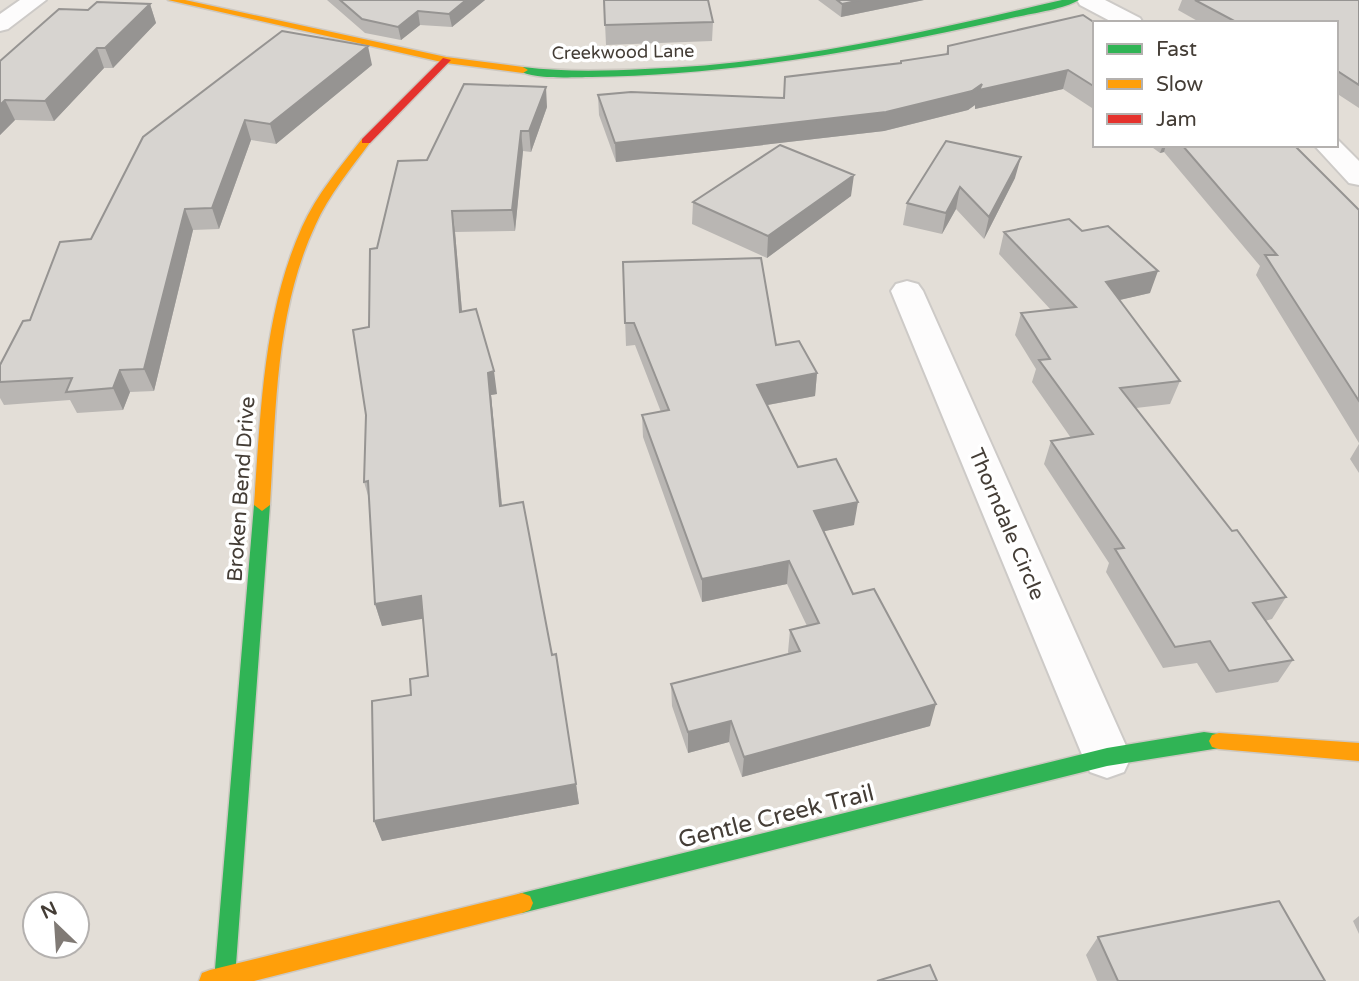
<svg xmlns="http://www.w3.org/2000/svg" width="1359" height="981" font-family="'Varela Round',sans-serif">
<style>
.residential{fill:#e3ded7;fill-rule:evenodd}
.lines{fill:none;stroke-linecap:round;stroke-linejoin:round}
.street-casing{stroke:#cdcac7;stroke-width:4}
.fast-casing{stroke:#cdc8c1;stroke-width:3}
.slow-casing{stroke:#cdc8c1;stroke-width:3}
.jam-casing{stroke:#cdc8c1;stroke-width:3}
.street{fill:#fdfcfc;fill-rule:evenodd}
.fast{fill:#30b455;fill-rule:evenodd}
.slow{fill:#ff9f0a;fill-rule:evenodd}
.jam{fill:#e5322d;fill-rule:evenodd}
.wall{fill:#b9b6b3}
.shaded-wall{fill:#969492}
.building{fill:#d7d4d0;stroke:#969492;stroke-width:2}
.labels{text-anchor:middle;stroke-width:7;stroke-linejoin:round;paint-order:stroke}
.far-street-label{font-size:18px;fill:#443d36;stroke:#fff}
.street-label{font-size:21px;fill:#443d36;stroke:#fff}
.near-street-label{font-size:24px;fill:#443d36;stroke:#fff}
</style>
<rect width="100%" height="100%" fill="#efece9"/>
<path class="residential" d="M 0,0 L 1359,0 L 1359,981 L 0,981 ZM 1095,23 L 1336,23 L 1336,145 L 1095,145 ZM 35,904 L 77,904 L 77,946 L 35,946 Z"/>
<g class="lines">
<defs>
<path id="street" d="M 20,0 L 46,0 L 8,29 L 0,31 L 0,14 Z
M 1077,0 L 1105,0 L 1140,18 L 1143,23 L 1114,23 L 1080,5 Z
M 1337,139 L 1359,161 L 1359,185 L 1349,183 L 1314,145 L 1336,145 Z
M 907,281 L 918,284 L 923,291 L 1131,757 L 1124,772 L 1107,778 L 1090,772 L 1083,757 L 891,291 L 896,284 Z"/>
<path id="fast" d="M 1062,0 L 1079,0 C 1062,10 1027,14 1007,19 C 869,50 733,75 591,77 C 573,77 532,80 518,70 L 523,67 C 563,72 604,71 645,69 C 787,64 925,32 1062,0 Z
M 262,499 L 270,505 L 235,978 L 234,981 L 214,981 L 254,505 Z
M 1204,732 L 1226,735 L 1229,741 L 1226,747 L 1107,766 L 522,913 L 514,910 L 511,903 L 514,896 L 522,893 L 1107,748 Z"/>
<path id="slow" d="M 168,0 L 185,0 L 446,57 L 523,67 L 528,70 L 523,73 L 446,63 Z
M 362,139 L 371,141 C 351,169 329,194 315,226 C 275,312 276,412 270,505 L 262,511 L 254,505 C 261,411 263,314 302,227 C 317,194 340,167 362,139 Z
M 1219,733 L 1359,743 L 1359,761 L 1219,749 L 1212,747 L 1209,741 L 1212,735 Z
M 522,893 L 530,896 L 533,903 L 530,910 L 522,913 L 254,981 L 199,981 L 202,973 L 210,970 Z"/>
<path id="jam" d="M 443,58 L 451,60 L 370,143 L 362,143 L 362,139 Z"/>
</defs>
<use href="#street" class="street-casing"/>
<use href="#fast" class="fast-casing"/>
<use href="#slow" class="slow-casing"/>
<use href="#jam" class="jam-casing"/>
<use href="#street" class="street"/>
<use href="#fast" class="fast"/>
<use href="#slow" class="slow"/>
<use href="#jam" class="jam"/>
</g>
<path class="wall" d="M 327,0 L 485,0 L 452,27 L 420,25 L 401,40 L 365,33 Z
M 604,0 L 713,22 L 712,41 L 606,45 Z
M 818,0 L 924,0 L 841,17 Z
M 1182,0 L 1359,0 L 1359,108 L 1336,93 L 1336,23 L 1201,23 L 1178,10 Z
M 150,4 L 156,23 L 113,68 L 104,68 L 54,121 L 15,120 L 0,135 L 0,61 Z
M 1095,23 L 1095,110 L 1063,89 L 975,109 L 975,105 L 968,110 L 884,131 L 616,162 L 599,115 L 598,95 L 784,98 L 901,63 L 946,54 L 948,46 Z
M 372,65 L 276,144 L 251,140 L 219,229 L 193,230 L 154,391 L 130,392 L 123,410 L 77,413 L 70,400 L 4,405 L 0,398 L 0,365 L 30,320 L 91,239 L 143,137 Z
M 547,107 L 531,152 L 523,151 L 515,231 L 455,232 L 462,311 L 497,394 L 491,395 L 502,505 L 576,784 L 579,804 L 382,841 L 374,821 L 411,695 L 428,676 L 423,618 L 382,626 L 375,604 L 369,499 L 364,482 L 369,327 L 377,248 L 427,160 Z
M 946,141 L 1015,178 L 984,239 L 956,209 L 942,234 L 903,225 L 907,203 Z
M 1149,145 L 1294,145 L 1359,210 L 1359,443 L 1256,275 L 1260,266 L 1164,152 L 1160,153 Z
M 851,196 L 767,258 L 692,224 L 693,202 Z
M 1004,232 L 1150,293 L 1119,300 L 1180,381 L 1170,404 L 1136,408 L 1232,531 L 1286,597 L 1272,619 L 1265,621 L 1293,660 L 1278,682 L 1216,693 L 1197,663 L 1163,668 L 1106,572 L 1109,563 L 1044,464 L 1051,441 L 1071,438 L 1032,382 L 1036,369 L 1015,335 L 1021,313 L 1051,310 L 999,254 Z
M 623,262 L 776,345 L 817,373 L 815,396 L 768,405 L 798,467 L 854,525 L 824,531 L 853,594 L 930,726 L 742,777 L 729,742 L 688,753 L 672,706 L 671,684 L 789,654 L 788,652 L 790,630 L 807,626 L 787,584 L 702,602 L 643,437 L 642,415 L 661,412 L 635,345 L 626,346 Z
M 1359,444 L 1359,473 L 1350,459 Z
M 1359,916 L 1359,934 L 1353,921 Z
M 1098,937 L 1325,981 L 1097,981 L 1086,955 Z"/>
<path class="shaded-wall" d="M 466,0 L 485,0 L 452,27 L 449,14 Z
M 861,0 L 924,0 L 841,17 L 842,4 Z
M 150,4 L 156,23 L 113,68 L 105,48 Z
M 418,11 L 420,25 L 401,40 L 398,27 Z
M 368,46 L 372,65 L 276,144 L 270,124 Z
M 97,48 L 104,68 L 54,121 L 45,101 Z
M 1068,70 L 1063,89 L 975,109 L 975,105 L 968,110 L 884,131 L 616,162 L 615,143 Z
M 546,87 L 547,107 L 531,152 L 529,131 Z
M 5,100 L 15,120 L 0,135 L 0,105 Z
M 245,120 L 251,140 L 219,229 L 212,208 Z
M 521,131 L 523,151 L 515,231 L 512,210 Z
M 1163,145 L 1166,145 L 1164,152 L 1160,153 Z
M 1021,157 L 1015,178 L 984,239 L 989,217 Z
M 854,175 L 851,196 L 767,258 L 768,236 Z
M 960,187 L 956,209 L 942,234 L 946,213 Z
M 185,209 L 193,230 L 154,391 L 144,369 Z
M 452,211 L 455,232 L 464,334 L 460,312 Z
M 1158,271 L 1150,293 L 1098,305 L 1106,282 Z
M 120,370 L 130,392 L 123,410 L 113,388 Z
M 494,371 L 497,394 L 491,395 L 504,528 L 500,506 L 488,373 Z
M 817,373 L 815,396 L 756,407 L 757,385 Z
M 858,502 L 854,525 L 811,534 L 814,511 Z
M 789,561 L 787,584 L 702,602 L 702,579 Z
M 421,596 L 427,618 L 382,626 L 375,604 Z
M 936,704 L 930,726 L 742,777 L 744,757 Z
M 731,721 L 729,742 L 688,753 L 688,732 Z
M 576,784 L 579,804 L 382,841 L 374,821 Z"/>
<path class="building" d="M 340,0 L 466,0 L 449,14 L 418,11 L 398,27 L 362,19 Z
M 604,0 L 708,0 L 713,22 L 605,25 Z
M 837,0 L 861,0 L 842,4 Z
M 1195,0 L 1359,0 L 1359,85 L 1336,70 L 1336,23 L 1238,23 Z
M 97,2 L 150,4 L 105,48 L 97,48 L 45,101 L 5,100 L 0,105 L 0,61 L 59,9 L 88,10 Z
M 1083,15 L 1095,23 L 1095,87 L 1068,70 L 979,90 L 982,84 L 972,91 L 886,112 L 615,143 L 598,95 L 631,92 L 784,98 L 785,77 L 901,63 L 901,61 L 948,54 L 948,46 Z
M 282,31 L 368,46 L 270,124 L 245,120 L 212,208 L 185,209 L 144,369 L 120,370 L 113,388 L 66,392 L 72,378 L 0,382 L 0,365 L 23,321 L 30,320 L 60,242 L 91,239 L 143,137 Z
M 464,84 L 546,87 L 529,131 L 521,131 L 512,210 L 452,211 L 460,312 L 476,309 L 494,371 L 488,373 L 500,506 L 523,502 L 552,655 L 556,654 L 576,784 L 374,821 L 372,701 L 411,695 L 410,679 L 428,676 L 421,596 L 375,604 L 368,481 L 364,482 L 366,415 L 353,330 L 369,327 L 370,249 L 377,248 L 398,161 L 427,160 Z
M 946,141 L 1021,157 L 989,217 L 960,187 L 946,213 L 907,203 Z
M 780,145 L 854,175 L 768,236 L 693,202 Z
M 1182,145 L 1294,145 L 1359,210 L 1359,401 L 1265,255 L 1277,255 Z
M 1069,219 L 1082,231 L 1108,226 L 1158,271 L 1106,282 L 1180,381 L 1120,388 L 1232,531 L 1237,530 L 1286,597 L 1253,603 L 1293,660 L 1229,671 L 1210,641 L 1175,647 L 1115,549 L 1124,548 L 1051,441 L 1093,434 L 1039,360 L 1050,359 L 1021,313 L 1076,307 L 1004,232 Z
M 761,258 L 776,345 L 799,341 L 817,373 L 757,385 L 798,467 L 836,459 L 858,502 L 814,511 L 853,594 L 874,589 L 936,704 L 744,757 L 731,721 L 688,732 L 671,684 L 800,651 L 790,630 L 819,623 L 789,561 L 702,579 L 642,415 L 669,410 L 634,323 L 625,323 L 623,262 Z
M 1279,901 L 1325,981 L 1118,981 L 1098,937 Z
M 930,965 L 937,981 L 877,981 Z"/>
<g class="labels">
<g class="far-street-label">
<text transform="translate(623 52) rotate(-1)" y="6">Creekwood Lane</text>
</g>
<g class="street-label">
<text transform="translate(241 489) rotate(-86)" y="7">Broken Bend Drive</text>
<text transform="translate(1007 524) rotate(67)" y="7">Thorndale Circle</text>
</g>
<g class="near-street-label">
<text transform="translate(776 816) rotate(-14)" y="8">Gentle Creek Trail</text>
</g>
</g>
<rect x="1093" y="21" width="245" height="126" fill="#ffffff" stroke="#b4b1af" stroke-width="2"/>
<rect x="1107" y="44" width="35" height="10" fill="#30b455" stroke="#b4b1af" stroke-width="2"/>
<text x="1156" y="56" font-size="21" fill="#443d36">Fast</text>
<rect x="1107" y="79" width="35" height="10" fill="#ff9f0a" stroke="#b4b1af" stroke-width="2"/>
<text x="1156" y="91" font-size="21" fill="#443d36">Slow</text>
<rect x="1107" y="114" width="35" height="10" fill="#e5322d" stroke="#b4b1af" stroke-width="2"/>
<text x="1156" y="126" font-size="21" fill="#443d36">Jam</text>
<g transform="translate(56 925) rotate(335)"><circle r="33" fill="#ffffff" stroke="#b4b1af" stroke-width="2"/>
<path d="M0-5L12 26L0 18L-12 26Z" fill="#807a75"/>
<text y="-10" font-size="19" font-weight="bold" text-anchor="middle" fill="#443d36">N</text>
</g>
</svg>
